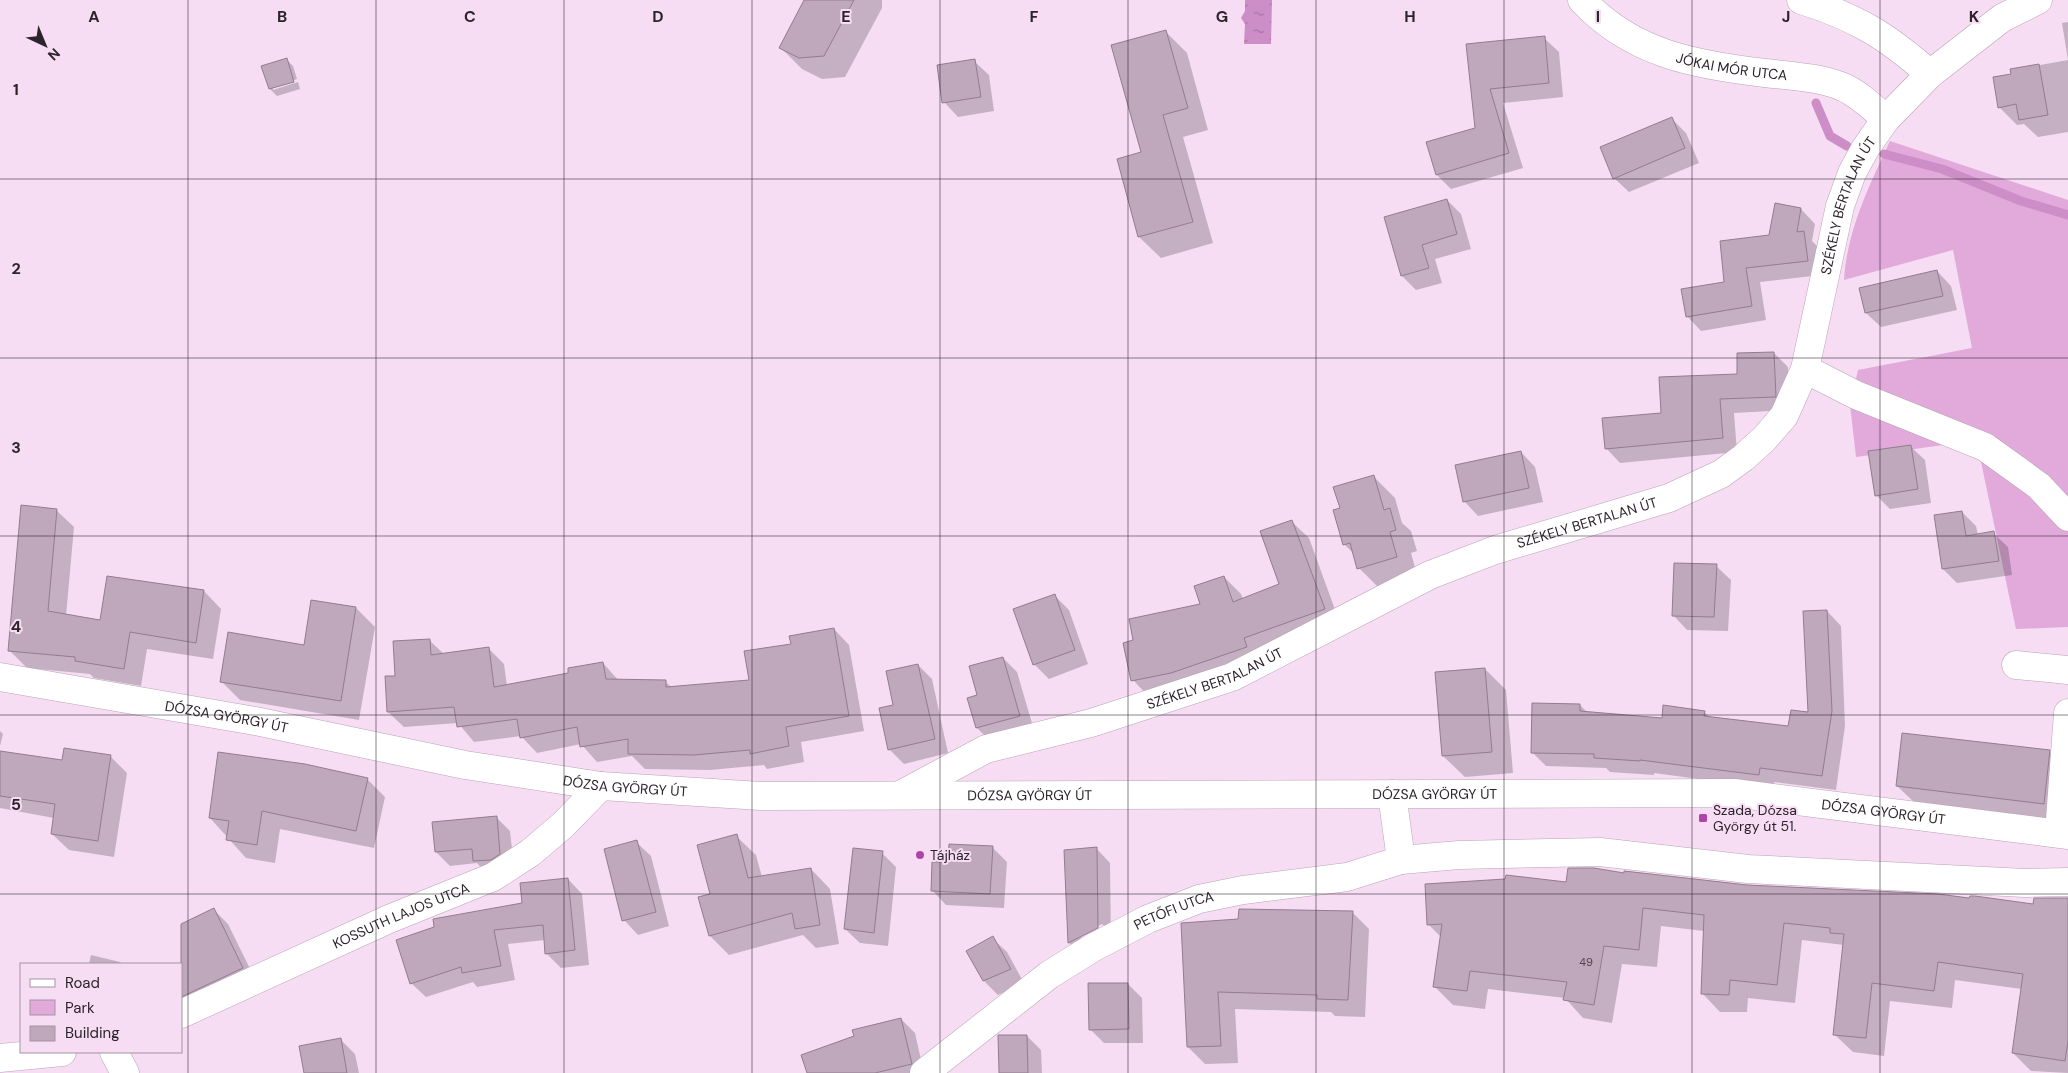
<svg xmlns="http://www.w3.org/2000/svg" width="2068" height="1073" font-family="'DM Sans',sans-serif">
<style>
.green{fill:#e1aadb}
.water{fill:url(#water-ripples)}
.shadow{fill:#0003;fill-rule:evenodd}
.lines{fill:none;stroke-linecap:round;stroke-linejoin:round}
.stream{stroke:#cd8dc7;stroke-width:9}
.building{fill:#bfa7bc;stroke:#937c90}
.minor-casing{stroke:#baa3b7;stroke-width:29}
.major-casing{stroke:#baa3b7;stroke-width:29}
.minor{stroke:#fff;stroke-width:28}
.major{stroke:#fff;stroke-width:28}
.grid{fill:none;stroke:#2c232b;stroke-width:1;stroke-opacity:0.55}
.poi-dot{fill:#ad44a6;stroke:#f6ddf3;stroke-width:2}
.labels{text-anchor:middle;stroke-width:4;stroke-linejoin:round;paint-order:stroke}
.number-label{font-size:11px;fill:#51444f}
.street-label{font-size:14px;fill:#2c232b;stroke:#f6ddf3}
.poi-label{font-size:14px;fill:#2c232b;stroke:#f6ddf3;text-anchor:start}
.grid-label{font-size:16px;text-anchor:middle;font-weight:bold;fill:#2c232b;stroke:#f6ddf3;stroke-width:4;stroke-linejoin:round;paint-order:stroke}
</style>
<defs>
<pattern id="water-ripples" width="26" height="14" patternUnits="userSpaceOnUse" patternTransform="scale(1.25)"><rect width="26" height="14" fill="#cd8dc7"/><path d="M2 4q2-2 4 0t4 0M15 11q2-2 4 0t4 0" fill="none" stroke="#a773a2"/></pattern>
</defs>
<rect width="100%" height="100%" fill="#f6ddf3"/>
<path class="green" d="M 1890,141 L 2068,200 L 2068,627 L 2016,629 L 1980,457 L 1958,443 L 1856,457 L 1850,405 L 1858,370 L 1972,348 L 1953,250 L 1844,280 C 1847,230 1869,186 1890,141 Z"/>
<path class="water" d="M 1245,0 L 1272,0 L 1271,44 L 1244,44 L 1245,24 L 1241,18 L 1245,11 Z"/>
<path class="shadow" d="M 806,0 L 882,0 L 882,8 L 845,77 L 822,79 L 802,69 L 780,47 Z
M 2068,22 L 2068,132 L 2038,137 L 2024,124 L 2017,125 L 1999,107 L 2013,75 L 2012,70 L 2068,60 L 2062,23 Z
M 1165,31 L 1187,53 L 1208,130 L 1183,137 L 1213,243 L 1161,258 L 1139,237 L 1118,160 L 1143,153 Z
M 1544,38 L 1559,52 L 1563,97 L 1503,103 L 1523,168 L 1451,189 L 1437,175 L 1428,143 L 1476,129 L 1467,46 Z
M 286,59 L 293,66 L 297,79 L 273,87 L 273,90 L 298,82 L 300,89 L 277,96 L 270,89 Z
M 974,61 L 989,75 L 994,111 L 958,117 L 944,102 Z
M 1672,119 L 1686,133 L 1699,163 L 1629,192 L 1614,178 Z
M 1447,200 L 1461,214 L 1471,249 L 1435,259 L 1442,283 L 1416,290 L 1402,276 L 1385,218 Z
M 1801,209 L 1815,224 L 1812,241 L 1818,247 L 1821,275 L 1760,282 L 1766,320 L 1701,331 L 1687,316 L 1725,283 Z
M 1937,271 L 1951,286 L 1957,310 L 1881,327 L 1866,313 Z
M 1774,353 L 1788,367 L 1790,410 L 1734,413 L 1737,452 L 1620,463 L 1606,448 L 1662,414 L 1738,375 Z
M 1910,446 L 1925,460 L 1931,503 L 1890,509 L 1876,495 Z
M 1521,452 L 1535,467 L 1543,502 L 1478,516 L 1464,501 Z
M 1373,476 L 1395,498 L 1402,523 L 1411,531 L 1417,551 L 1411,553 L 1418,578 L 1380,589 L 1359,568 L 1355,555 L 1344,544 L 1341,509 Z
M 56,510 L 74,527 L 66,616 L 101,622 L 108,578 L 204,591 L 221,609 L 213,659 L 147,649 L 141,686 L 94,678 L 90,674 L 27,668 L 10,651 Z
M 1962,512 L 1976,526 L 1978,535 L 1993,533 L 2008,547 L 2012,575 L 1957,583 L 1943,569 Z
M 1291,521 L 1309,538 L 1341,626 L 1150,698 L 1133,680 L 1135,641 L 1201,604 L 1224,577 L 1241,594 L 1243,599 L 1281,585 Z
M 1716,566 L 1731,580 L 1728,631 L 1687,630 L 1673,615 Z
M 1055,596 L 1069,610 L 1088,664 L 1049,679 L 1034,664 Z
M 356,608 L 375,627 L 359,720 L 240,700 L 221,681 L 305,646 Z
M 1827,611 L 1841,626 L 1845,726 L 1836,790 L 1774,782 L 1773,789 L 1654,773 L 1654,775 L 1610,772 L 1606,768 L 1546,766 L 1532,752 L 1580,705 L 1588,713 L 1663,719 L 1704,712 L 1711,718 L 1790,728 L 1809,713 Z
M 834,629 L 849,645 L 864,731 L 801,742 L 804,762 L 767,769 L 764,765 L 710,770 L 645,769 L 632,756 L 597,762 L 581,744 L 537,753 L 521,736 L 474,742 L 458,723 L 404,727 L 388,712 L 396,677 L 429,640 L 444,654 L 488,648 L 504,664 L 507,686 L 570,674 L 603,663 L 619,681 L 665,681 L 672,688 L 750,681 L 792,645 Z
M 1003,658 L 1017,672 L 1034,730 L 991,742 L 977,728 L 979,696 Z
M 918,665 L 932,679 L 948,753 L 904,764 L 889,749 L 895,706 Z
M 1485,669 L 1506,690 L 1513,773 L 1465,777 L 1443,756 Z
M 0,731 L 3,734 L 0,746 Z
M 2049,751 L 2067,770 L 2063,822 L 1916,804 L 1897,786 Z
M 0,752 L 63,762 L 110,756 L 127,773 L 114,857 L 69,850 L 52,834 L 54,818 L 0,808 Z
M 367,779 L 385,797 L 374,848 L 280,829 L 275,863 L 246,858 L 210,818 Z
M 496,817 L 510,831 L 514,868 L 488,875 L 477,863 L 450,866 L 436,852 Z
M 736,836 L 756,855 L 762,877 L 811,869 L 830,889 L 839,944 L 816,948 L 803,935 L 729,955 L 710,936 Z
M 636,842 L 651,856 L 669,926 L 638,935 L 624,920 Z
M 992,847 L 1007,862 L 1004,908 L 946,905 L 932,890 Z
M 1096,848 L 1110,863 L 1111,942 L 1083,957 L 1069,943 L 1066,851 ZM 1102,924 L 1104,926 L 1081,938 L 1081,935 Z
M 882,853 L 896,867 L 888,946 L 860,943 L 845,929 Z
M 1625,874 L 1746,886 L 2034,906 L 2068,898 L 2068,1073 L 2031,1071 L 2013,1053 L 2022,989 L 1955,980 L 1952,1008 L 1890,1001 L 1884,1056 L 1853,1052 L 1834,1034 L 1844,945 L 1802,940 L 1795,1003 L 1748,998 L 1747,1012 L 1720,1012 L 1702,993 L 1704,931 L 1661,926 L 1657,967 L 1622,964 L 1612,1023 L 1583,1018 L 1565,998 L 1488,989 L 1485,1009 L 1453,1005 L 1435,987 L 1441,937 L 1428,924 L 1567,883 Z
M 568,879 L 582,894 L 589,965 L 561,968 L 546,953 L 545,940 L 508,944 L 515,980 L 477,987 L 473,982 L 426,997 L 411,983 L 523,904 Z
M 214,910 L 228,924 L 257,983 L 181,1023 L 181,979 Z
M 1352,912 L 1369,929 L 1365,1017 L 1335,1016 L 1331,1012 L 1235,1009 L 1238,1063 L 1205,1064 L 1188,1047 L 1182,924 Z
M 992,938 L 1007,952 L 1024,983 L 998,995 L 984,981 Z
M 91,955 L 120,962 L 122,964 L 89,964 Z
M 1128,984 L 1142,998 L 1143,1043 L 1104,1043 L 1090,1029 Z
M 901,1019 L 915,1033 L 924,1073 L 808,1073 Z
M 1027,1036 L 1041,1050 L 1042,1073 L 1000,1073 Z
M 341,1040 L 355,1054 L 359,1073 L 305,1073 Z"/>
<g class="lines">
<path class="stream" d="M 1816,103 L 1830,136 L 1847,146
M 1884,154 L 1942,169 L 2021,201 L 2068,215"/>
</g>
<path class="building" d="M 804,0 L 854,0 L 824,56 L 799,58 L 779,48 Z
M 1166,30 L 1188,108 L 1163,115 L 1193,222 L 1138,237 L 1117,159 L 1141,152 L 1111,45 Z
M 1545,36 L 1549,83 L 1490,89 L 1509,153 L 1436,175 L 1426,142 L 1475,128 L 1466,44 Z
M 287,58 L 294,82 L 269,89 L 261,66 Z
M 975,59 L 981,97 L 942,103 L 937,65 Z
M 2039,64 L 2048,115 L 2019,120 L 2016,104 L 1998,108 L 1993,77 L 2011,74 L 2010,69 Z
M 1672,117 L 1685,148 L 1613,179 L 1600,147 Z
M 1447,199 L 1457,234 L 1422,245 L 1429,268 L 1401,276 L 1384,217 Z
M 1775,203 L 1801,208 L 1797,232 L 1804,231 L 1808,261 L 1746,268 L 1752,306 L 1686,317 L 1681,289 L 1724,282 L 1720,241 L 1769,235 Z
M 1937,270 L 1943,296 L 1865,313 L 1859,288 Z
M 1774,352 L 1776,397 L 1720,399 L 1723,438 L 1605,449 L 1602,418 L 1661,413 L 1659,377 L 1737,374 L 1737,353 Z
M 1911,445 L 1918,489 L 1875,496 L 1868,451 Z
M 1521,451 L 1529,488 L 1463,502 L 1455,465 Z
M 1374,475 L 1384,510 L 1390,508 L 1396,530 L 1390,532 L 1397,557 L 1357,569 L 1350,543 L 1343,545 L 1333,510 L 1340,508 L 1333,487 Z
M 21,505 L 57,509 L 48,611 L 100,620 L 107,576 L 204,590 L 196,643 L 130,632 L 124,669 L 75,661 L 75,657 L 8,651 Z
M 1962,511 L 1966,536 L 1994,531 L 1999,561 L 1942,569 L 1934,515 Z
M 1292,520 L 1325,609 L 1244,638 L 1247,647 L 1171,673 L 1131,681 L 1123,643 L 1133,640 L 1129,619 L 1200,604 L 1194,586 L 1224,576 L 1233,602 L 1279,584 L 1260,531 Z
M 1674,563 L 1717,564 L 1714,617 L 1672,616 Z
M 1055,594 L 1075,650 L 1033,665 L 1013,609 Z
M 311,600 L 356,607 L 341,701 L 220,682 L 228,632 L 304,645 Z
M 1827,610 L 1832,711 L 1822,776 L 1760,768 L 1759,775 L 1640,760 L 1640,761 L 1594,758 L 1594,754 L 1531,753 L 1532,703 L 1580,704 L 1580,711 L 1662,718 L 1663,705 L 1705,711 L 1704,716 L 1788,726 L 1791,710 L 1808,712 L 1803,611 Z
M 834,628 L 849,716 L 786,727 L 789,746 L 750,754 L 750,750 L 694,755 L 628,754 L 628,739 L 580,747 L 577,727 L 520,738 L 517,719 L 457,727 L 454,707 L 387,712 L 385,676 L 395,676 L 393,641 L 430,639 L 431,655 L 489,647 L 494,687 L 568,673 L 568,668 L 603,662 L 606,679 L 666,680 L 666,687 L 749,680 L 744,651 L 791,644 L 789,636 Z
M 1003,657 L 1020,716 L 976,728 L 967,698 L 977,695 L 969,666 Z
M 918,664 L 935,739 L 888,750 L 879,708 L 893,705 L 886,671 Z
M 1485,668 L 1492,752 L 1442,756 L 1435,672 Z
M 1902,733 L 2050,750 L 2044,804 L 1896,786 Z
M 64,748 L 111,755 L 98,841 L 51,834 L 55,804 L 0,796 L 0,751 L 62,760 Z
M 218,752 L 305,764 L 368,778 L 356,831 L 262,811 L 257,845 L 226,840 L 229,821 L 209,818 Z
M 497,816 L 500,854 L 491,860 L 473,861 L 472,849 L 435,852 L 432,822 Z
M 737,834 L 748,878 L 811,868 L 820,925 L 795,929 L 792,913 L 709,936 L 698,897 L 710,894 L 697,845 Z
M 637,840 L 656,912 L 622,921 L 604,849 Z
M 949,844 L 993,846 L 990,894 L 931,891 L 932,862 L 948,862 Z
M 1097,847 L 1098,928 L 1068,943 L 1064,850 Z
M 853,848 L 883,851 L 874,933 L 844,929 Z
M 1568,868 L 1594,868 L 1624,873 L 1624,871 L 1747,885 L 1938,894 L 1969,898 L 1970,896 L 1975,896 L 2033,904 L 2034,898 L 2068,898 L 2068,1041 L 2065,1061 L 2012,1053 L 2023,974 L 1938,962 L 1934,991 L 1872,983 L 1866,1038 L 1833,1035 L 1844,934 L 1830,933 L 1830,928 L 1784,923 L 1777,985 L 1730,980 L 1729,995 L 1701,994 L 1704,915 L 1643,908 L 1639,950 L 1604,946 L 1594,1005 L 1563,1000 L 1567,982 L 1470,971 L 1467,991 L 1433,987 L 1442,924 L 1427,925 L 1425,884 L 1505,879 L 1506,875 L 1566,882 Z
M 568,878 L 575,950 L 545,954 L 543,925 L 494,930 L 501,966 L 462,973 L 461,967 L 410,984 L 396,940 L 434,927 L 433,919 L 522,903 L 520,883 Z
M 214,908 L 243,968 L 181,997 L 181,924 Z
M 1239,909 L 1353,911 L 1348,1000 L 1317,999 L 1317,995 L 1218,992 L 1221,1046 L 1187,1047 L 1181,923 L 1238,919 Z
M 993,936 L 1011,969 L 983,981 L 966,951 Z
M 1088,983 L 1128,983 L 1129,1029 L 1089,1030 Z
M 901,1018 L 912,1064 L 875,1073 L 807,1073 L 801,1055 L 854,1036 L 852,1030 Z
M 998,1035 L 1027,1035 L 1028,1073 L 999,1073 Z
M 341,1038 L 347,1073 L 304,1073 L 299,1046 Z"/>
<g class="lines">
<defs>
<g id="minor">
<path id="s1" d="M 1582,0 C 1632,54 1696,65 1765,73 C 1791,76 1819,77 1843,87 C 1859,94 1873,108 1886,119"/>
<path d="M 1801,0 C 1856,17 1887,36 1930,74"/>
<path d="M 1805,369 L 1856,395 L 1985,447 L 2039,486 L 2068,517"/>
<path d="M 2016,665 L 2068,670"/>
<path id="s2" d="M 902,794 L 986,749 L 1091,723 L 1232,677 L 1430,575 L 1495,550 L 1669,498 L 1721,474 L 1743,458 L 1764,439 L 1784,416 L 1805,369 L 1840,206 L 1852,173 L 1865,149 L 1886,119 L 1930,74 L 2002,18 L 2038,0"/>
<path d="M 2059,833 L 2068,713"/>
<path d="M 1401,860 L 1459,855 L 1600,852 L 1748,869 L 2025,883 L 2068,882"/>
<path id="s3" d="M 181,1014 L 389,919 L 493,877 L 530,853 L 563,825 L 601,786"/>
<path d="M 114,1052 L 125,1073"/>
<path d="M 0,1058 L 62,1052"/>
<path id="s4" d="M 924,1073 L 1049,975 L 1094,947 L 1148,919 L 1199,899 L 1243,890 L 1347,877 L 1401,860 L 1392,794"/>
</g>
<g id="major">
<path id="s5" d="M 0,677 L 255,721 L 465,765 L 601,786 L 761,796 L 1734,793 L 2068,835"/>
</g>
</defs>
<use href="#minor" class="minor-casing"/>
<use href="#major" class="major-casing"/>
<use href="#minor" class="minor"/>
<use href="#major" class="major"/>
</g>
<path class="grid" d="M 188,0 L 188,1073M 376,0 L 376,1073M 564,0 L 564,1073M 752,0 L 752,1073M 940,0 L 940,1073M 1128,0 L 1128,1073M 1316,0 L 1316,1073M 1504,0 L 1504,1073M 1692,0 L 1692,1073M 1880,0 L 1880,1073M 0,179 L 2068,179M 0,358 L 2068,358M 0,536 L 2068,536M 0,715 L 2068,715M 0,894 L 2068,894"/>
<g class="poi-dot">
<rect x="1698" y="813" width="10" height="10" rx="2.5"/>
<circle cx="920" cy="855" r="5"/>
</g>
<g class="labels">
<g class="number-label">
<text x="1586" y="966">49</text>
</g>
<g class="street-label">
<text dy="5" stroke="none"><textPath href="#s1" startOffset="168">JÓKAI MÓR UTCA</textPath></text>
<text dy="5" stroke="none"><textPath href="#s2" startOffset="1190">SZÉKELY BERTALAN ÚT</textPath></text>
<text dy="5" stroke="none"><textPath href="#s2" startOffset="740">SZÉKELY BERTALAN ÚT</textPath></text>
<text dy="5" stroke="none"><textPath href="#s2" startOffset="335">SZÉKELY BERTALAN ÚT</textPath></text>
<text dy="5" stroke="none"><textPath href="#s5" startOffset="230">DÓZSA GYÖRGY ÚT</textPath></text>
<text dy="5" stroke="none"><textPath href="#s5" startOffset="635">DÓZSA GYÖRGY ÚT</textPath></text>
<text dy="5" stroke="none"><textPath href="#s5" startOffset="1040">DÓZSA GYÖRGY ÚT</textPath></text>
<text dy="5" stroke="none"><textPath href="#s5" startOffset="1445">DÓZSA GYÖRGY ÚT</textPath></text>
<text dy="5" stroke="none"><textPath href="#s5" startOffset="1895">DÓZSA GYÖRGY ÚT</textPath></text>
<text dy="5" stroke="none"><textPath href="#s4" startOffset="300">PETŐFI UTCA</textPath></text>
<text dy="5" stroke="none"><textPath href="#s3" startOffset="241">KOSSUTH LAJOS UTCA</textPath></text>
</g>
<g class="poi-label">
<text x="1713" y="815">Szada, Dózsa<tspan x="1713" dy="16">György út 51.</tspan></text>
<text x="930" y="860">Tájház</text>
</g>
</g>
<g class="grid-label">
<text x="94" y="22">A</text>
<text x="282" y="22">B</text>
<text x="470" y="22">C</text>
<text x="658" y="22">D</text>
<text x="846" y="22">E</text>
<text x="1034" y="22">F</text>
<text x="1222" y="22">G</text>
<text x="1410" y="22">H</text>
<text x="1598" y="22">I</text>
<text x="1786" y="22">J</text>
<text x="1974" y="22">K</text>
<text x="16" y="95">1</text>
<text x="16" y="274">2</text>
<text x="16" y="453">3</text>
<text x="16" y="632">4</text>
<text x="16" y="810">5</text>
</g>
<rect x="20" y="963" width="162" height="90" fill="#f6ddf3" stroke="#a593a3"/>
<rect x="30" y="979" width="25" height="8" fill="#ffffff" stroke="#a593a3"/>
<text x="65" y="988" font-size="15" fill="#2c232b">Road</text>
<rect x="30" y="1000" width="25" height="15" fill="#e1aadb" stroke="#a593a3"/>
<text x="65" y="1013" font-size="15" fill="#2c232b">Park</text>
<rect x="30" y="1026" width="25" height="15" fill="#bfa7bc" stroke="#a593a3"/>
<text x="65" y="1038" font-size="15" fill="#2c232b">Building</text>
<g transform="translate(45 45) rotate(136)" stroke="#f6ddf3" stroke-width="4" paint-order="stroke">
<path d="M0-4L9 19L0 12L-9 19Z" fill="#2c232b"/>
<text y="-8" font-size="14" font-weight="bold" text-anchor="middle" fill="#2c232b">N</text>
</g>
</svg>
